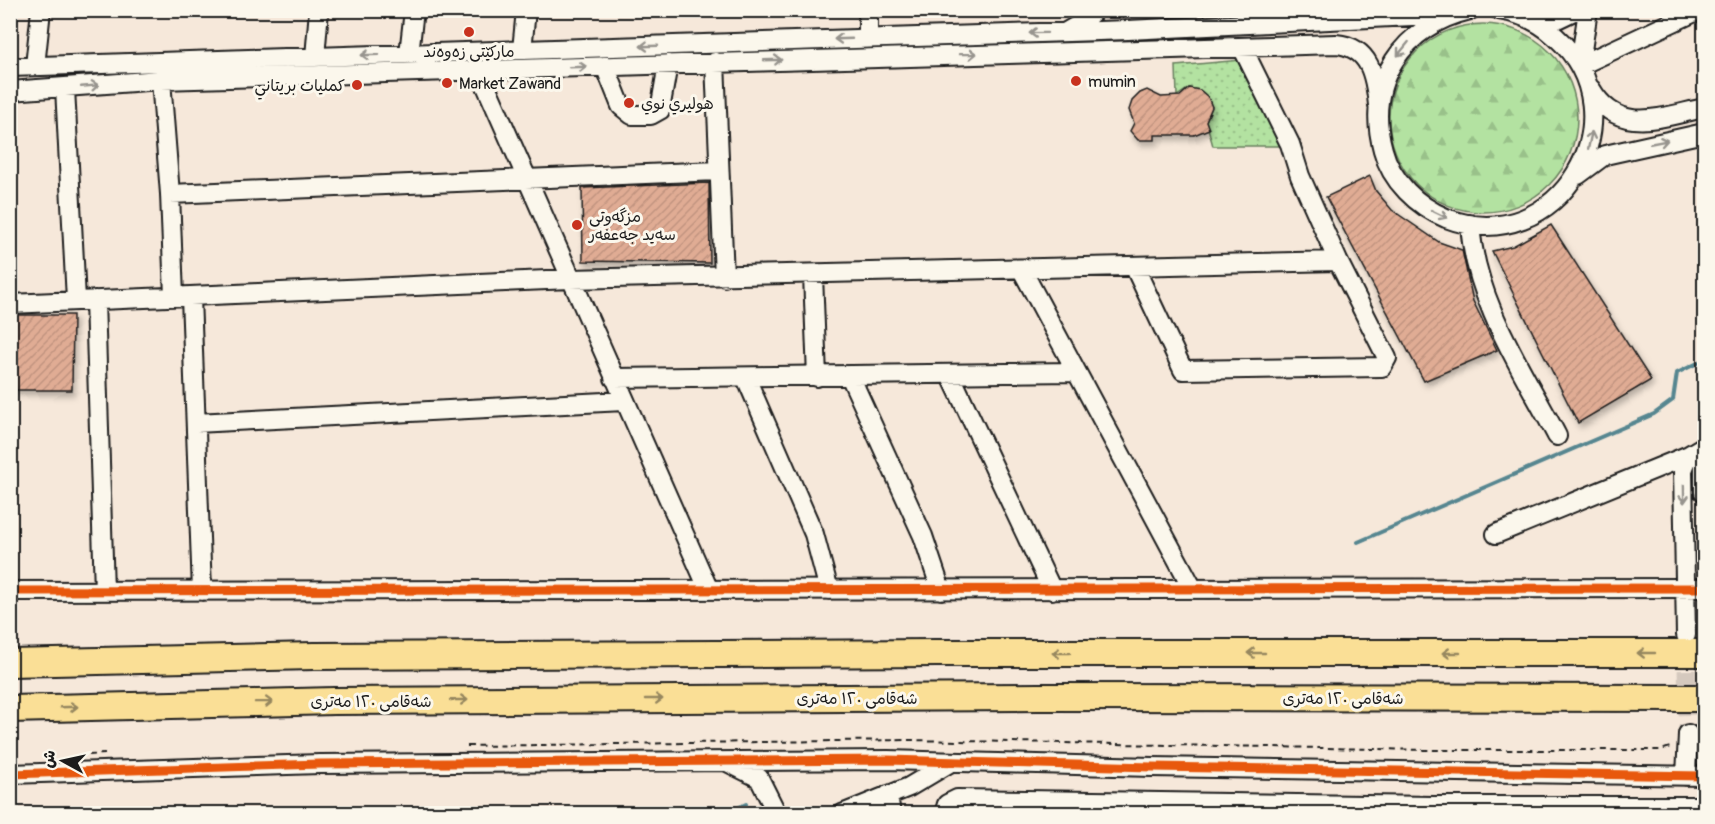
<svg xmlns="http://www.w3.org/2000/svg" width="1715" height="824" font-family="Pangolin,'Playpen Sans Arabic',sans-serif">
<style>
.grass{fill:url(#grass-dots);stroke:#687f5e;stroke-width:1.5}
.forest{fill:url(#forest-firs);stroke:#687f5e;stroke-width:1.5}
.lines{fill:none;stroke-linecap:round;stroke-linejoin:round}
.stream{stroke:#578690;stroke-width:4}
.building{fill:url(#building-hatch);stroke:#1c1c1c;stroke-width:1.5;filter:url(#shadow)}
.minor-tunnel{stroke:#d5c9be;stroke-width:18;stroke-dasharray:18 9;stroke-linecap:butt}
.minor-casing{stroke:#1c1c1c;stroke-width:22}
.highway-casing{stroke:#1c1c1c;stroke-width:30}
.path{stroke:#1c1c1c;stroke-width:2;stroke-dasharray:6 4.5;stroke-linecap:butt}
.minor{stroke:#fbf7ec;stroke-width:18}
.highway{stroke:#fadf96;stroke-width:26}
.cycleway-casing{stroke:#fbf7ec;stroke-width:13}
.cycleway{stroke:#e8590c;stroke-width:9}
.oneway{stroke:#97948e}
.oneway2{stroke:#96875f}
.poi-dot{fill:#c8321e;stroke:#fbf7ec;stroke-width:2}
.labels{text-anchor:middle;stroke-width:6;stroke-linejoin:round;paint-order:stroke}
.poi-label{font-size:16px;fill:#1c1c1c;stroke:#fbf7ec;text-anchor:start}
.street-label{font-size:16px;fill:#1c1c1c;stroke:#fbf7ec}
</style>
<defs>
<pattern id="grass-dots" width="8" height="8" patternUnits="userSpaceOnUse" patternTransform="scale(1.5)"><rect width="8" height="8" fill="#b3e2a1"/><path d="M2 2h.1M6 6h.1" fill="none" stroke="#99c18a" stroke-width="1.8" stroke-linecap="round"/></pattern>
<pattern id="forest-firs" width="22" height="20" patternUnits="userSpaceOnUse" patternTransform="scale(1.5)"><rect width="22" height="20" fill="#b3e2a1"/><path d="M5 1l3.5 6h-7zM16 11l3.5 6h-7z" fill="#99c18a"/></pattern>
<pattern id="building-hatch" width="6" height="6" patternUnits="userSpaceOnUse" patternTransform="scale(1.5)"><rect width="6" height="6" fill="#e0ac94"/><path d="M-1 1l2-2M0 6l6-6M5 7l2-2" fill="none" stroke="#c0937f"/></pattern>
<filter id="shadow"><feDropShadow dx="2.5" dy="4.5" stdDeviation="3" flood-color="#0004"/></filter>
</defs>
<rect width="100%" height="100%" fill="#f6e8da"/>
<filter id="ink" filterUnits="userSpaceOnUse"><feTurbulence type="fractalNoise" baseFrequency=".0167" numOctaves="2"/><feDisplacementMap in="SourceGraphic" scale="12" xChannelSelector="R" yChannelSelector="G"/><feConvolveMatrix kernelMatrix="1 2 1 2 8 2 1 2 1" color-interpolation-filters="sRGB"/></filter>
<g filter="url(#ink)">
<path class="grass" d="M 1241,60 L 1285,146 L 1213,146 L 1206,121 L 1212,107 L 1189,88 L 1177,96 L 1176,66 Z"/>
<path class="forest" d="M1389 118a94 94 0 1 1 188 0a94 94 0 1 1-188 0Z"/>
<g class="lines">
<path class="stream" d="M 1358,542 L 1654,414 L 1673,400 L 1677,373 L 1704,360
M 725,814 L 746,804"/>
</g>
<path class="building" d="M 1189,88 L 1200,90 L 1208,97 L 1212,107 L 1206,121 L 1209,129 L 1194,135 L 1155,135 L 1155,140 L 1138,140 L 1130,131 L 1134,123 L 1129,110 L 1132,101 L 1140,93 L 1147,90 L 1161,97 L 1180,96 Z
M 1370,176 L 1376,191 L 1392,210 L 1439,242 L 1462,250 L 1473,301 L 1497,350 L 1424,381 L 1326,197 Z
M 709,183 L 710,263 L 583,261 L 582,188 Z
M 1551,225 L 1651,380 L 1578,423 L 1492,251 L 1513,246 Z
M 10,315 L 73,315 L 72,390 L 10,390 Z"/>
<g class="lines">
<path class="minor-tunnel" d="M 1686,643 L 1688,734"/>
<defs>
<path id="minor" d="M 868,10 L 868,38
M 1470,10 C 1403,26 1364,82 1383,150 C 1391,181 1417,206 1446,218 C 1558,261 1644,116 1556,37 C 1540,22 1520,13 1499,10
M 1536,22 L 1553,21 L 1576,10
M 1066,32 L 1078,25 L 1095,10
M 522,50 L 526,10
M 409,54 L 414,10
M 315,57 L 319,10
M 715,62 L 724,277
M 1580,64 L 1588,10
M 1581,65 L 1699,10
M 35,66 L 41,10
M 605,66 L 621,106 L 632,115 L 651,115 L 660,110 L 668,64
M 10,67 L 1128,30 L 1453,14
M 479,70 L 708,588
M 161,80 L 170,194 L 174,296
M 65,88 L 76,300
M 1591,89 C 1618,136 1661,117 1704,108
M 10,91 L 161,80 L 1336,44 C 1370,47 1375,76 1378,105
M 1578,175 L 1605,155 L 1704,133
M 170,194 L 718,171
M 1470,224 C 1475,301 1522,369 1557,436
M 1135,268 L 1183,370 L 1382,367 L 1387,358 L 1338,261 L 1300,176 L 1290,144 L 1242,47
M 1022,270 L 1193,589
M 813,275 L 817,377
M 191,297 L 202,591
M 95,300 L 104,591
M 10,304 L 570,279 L 1338,261
M 950,374 L 1052,590
M 850,376 L 923,536 L 941,590
M 614,378 L 1076,372
M 746,378 L 814,534 L 829,590
M 196,423 L 624,401
M 1704,459 L 1704,492
M 1496,534 L 1689,455
M 10,591 L 1704,588
M 1686,635 L 1683,470 L 1689,455 L 1704,446
M 729,763 L 759,778 L 777,814
M 10,774 L 320,764 L 888,760 L 1152,767 L 1704,776
M 1686,776 L 1688,734
M 888,795 L 891,814
M 842,814 L 909,787 L 951,762
M 944,814 L 947,804 L 957,799 L 1434,806 L 1704,806"/>
<path id="highway" d="M 10,663 L 314,656 L 939,653 L 1704,653
M 10,709 L 334,701 L 1039,697 L 1704,698"/>
</defs>
<use href="#minor" class="minor-casing"/>
<use href="#highway" class="highway-casing"/>
<path class="path" d="M 467,746 L 908,740 L 1427,750 L 1661,750 L 1673,746
M 89,755 L 105,754"/>
<use href="#minor" class="minor"/>
<use href="#highway" class="highway"/>
<defs>
<path id="cycleway" d="M 10,591 L 1704,588
M 10,774 L 320,764 L 888,760 L 1152,767 L 1704,776"/>
</defs>
<use href="#cycleway" class="cycleway-casing"/>
<use href="#cycleway" class="cycleway"/>
</g>
<defs><path id="oneway-shaft" d="M-6 0H5M1.5-3L5.5 0L1.5 3" fill="none" stroke-width="1.6" stroke-linecap="round" stroke-linejoin="round" transform="scale(1.5)"/></defs>
<g class="oneway">
<use href="#oneway-shaft" transform="translate(1038 33) rotate(179)"/>
<use href="#oneway-shaft" transform="translate(843 39) rotate(178)"/>
<use href="#oneway-shaft" transform="translate(649 46) rotate(178)"/>
<use href="#oneway-shaft" transform="translate(1403 49) rotate(129)"/>
<use href="#oneway-shaft" transform="translate(968 54) rotate(-1)"/>
<use href="#oneway-shaft" transform="translate(370 55) rotate(178)"/>
<use href="#oneway-shaft" transform="translate(773 60) rotate(-2)"/>
<use href="#oneway-shaft" transform="translate(578 67) rotate(-2)"/>
<use href="#oneway-shaft" transform="translate(90 86) rotate(-5)"/>
<use href="#oneway-shaft" transform="translate(1590 140) rotate(-78)"/>
<use href="#oneway-shaft" transform="translate(1659 142) rotate(-11)"/>
<use href="#oneway-shaft" transform="translate(1439 214) rotate(26)"/>
<use href="#oneway-shaft" transform="translate(1684 494) rotate(89)"/>
</g>
<g class="oneway2">
<use href="#oneway-shaft" transform="translate(1061 653) rotate(180)"/>
<use href="#oneway-shaft" transform="translate(1256 653) rotate(-180)"/>
<use href="#oneway-shaft" transform="translate(1451 653) rotate(180)"/>
<use href="#oneway-shaft" transform="translate(1646 653) rotate(180)"/>
<use href="#oneway-shaft" transform="translate(654 699)"/>
<use href="#oneway-shaft" transform="translate(459 700)"/>
<use href="#oneway-shaft" transform="translate(264 702) rotate(-1)"/>
<use href="#oneway-shaft" transform="translate(69 707) rotate(-2)"/>
</g>
</g>
<g class="poi-dot">
<circle cx="469" cy="32" r="6"/>
<circle cx="1076" cy="81" r="6"/>
<circle cx="447" cy="83" r="6"/>
<circle cx="357" cy="85" r="6"/>
<circle cx="629" cy="103" r="6"/>
<circle cx="577" cy="225" r="6"/>
</g>
<g class="labels">
<g class="poi-label">
<text x="469" y="57" text-anchor="middle">مارکێتی زەوەند</text>
<text x="1088" y="87">mumin</text>
<text x="459" y="89">Market Zawand</text>
<text x="345" y="91" text-anchor="end">كمليات بريتاني</text>
<text x="641" y="109">هوليري نوي</text>
<text x="589" y="222">مزگەوتی<tspan x="589" dy="18">سەید جەعفەر</tspan></text>
</g>
<g class="street-label">
<text x="857" y="704">شەقامی ١٢٠ مەتری</text>
<text x="1343" y="704">شەقامی ١٢٠ مەتری</text>
<text x="371" y="707">شەقامی ١٢٠ مەتری</text>
</g>
</g>
<rect width="1715" height="824" fill="none" stroke="#fbf7ec" stroke-width="36"/>
<rect x="18" y="18" width="1679" height="788" fill="none" stroke="#1c1c1c" stroke-width="2" filter="url(#ink)"/>
<g transform="translate(63 761) rotate(278)" stroke="#fbf7ec" stroke-width="4.5" paint-order="stroke">
<path d="M0-4.5L10 22L0 15L-10 22Z" fill="#1c1c1c"/>
<text y="-9" font-size="16" font-weight="bold" text-anchor="middle" fill="#1c1c1c">ش</text>
</g>
</svg>
